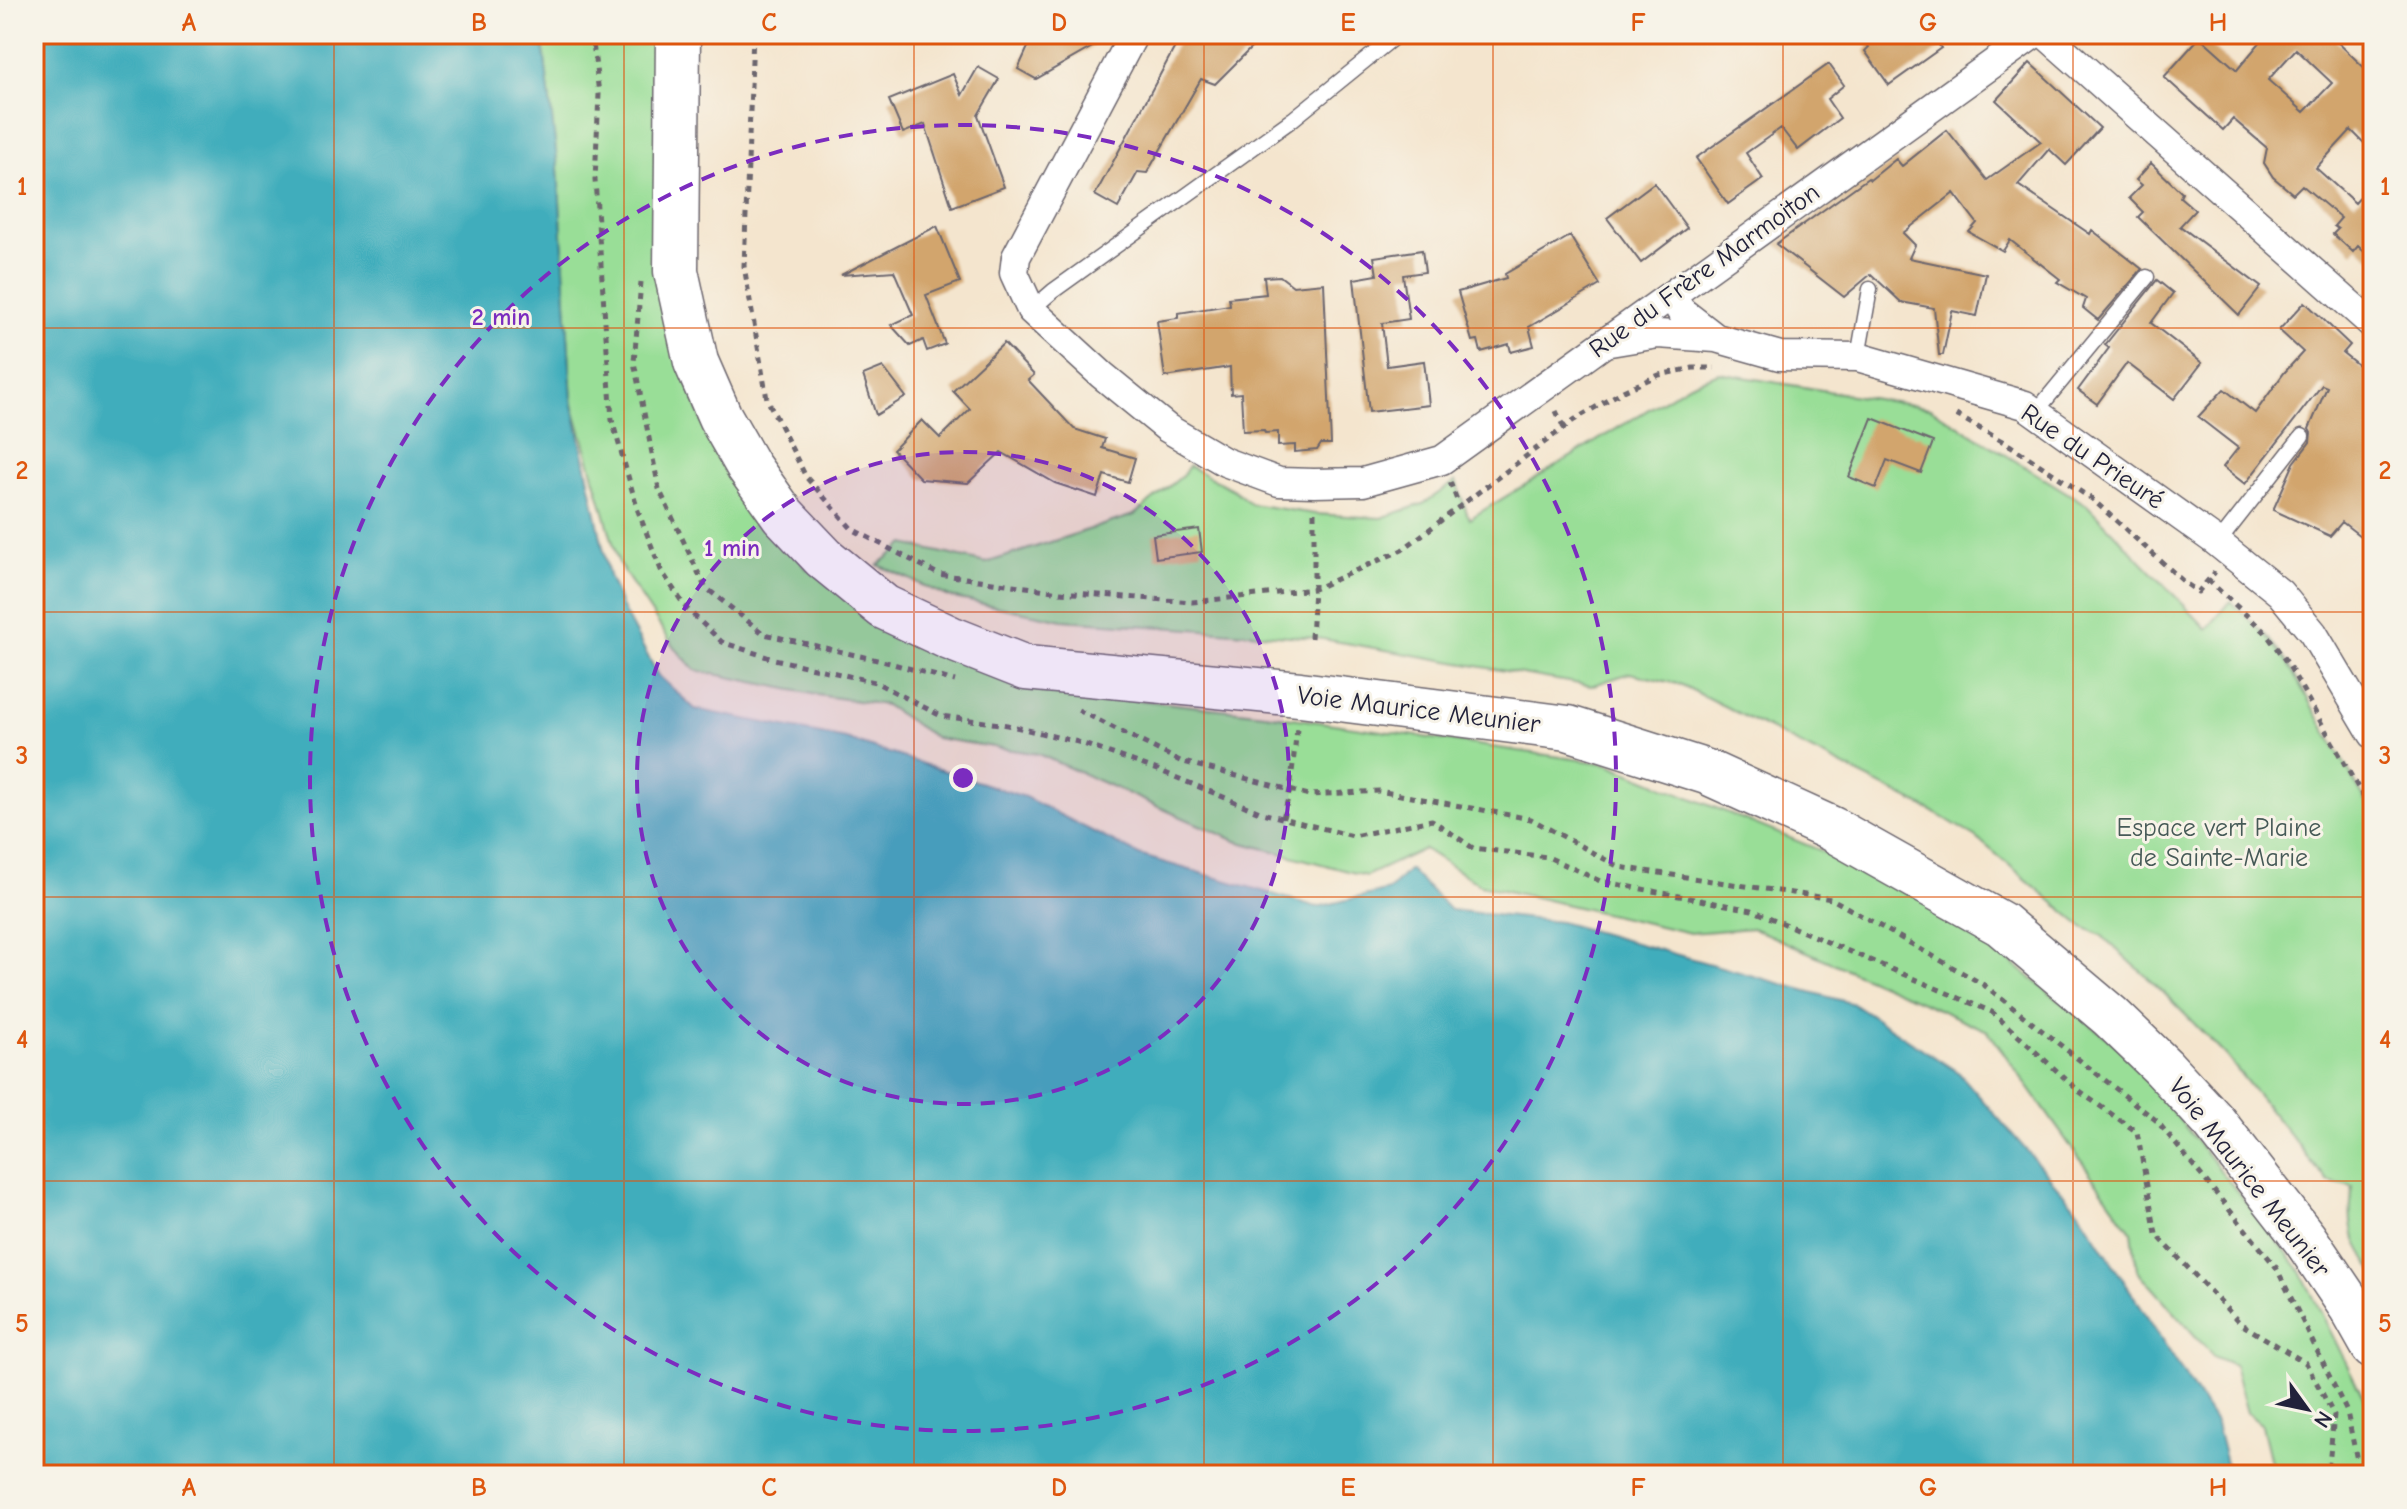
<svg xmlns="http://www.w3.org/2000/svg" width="2407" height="1509" font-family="'Comic Neue',sans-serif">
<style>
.green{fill:#99de97;stroke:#5e8069;stroke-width:2}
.water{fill:#3fadbc;stroke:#30687c;stroke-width:2}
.building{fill:#d2a56d;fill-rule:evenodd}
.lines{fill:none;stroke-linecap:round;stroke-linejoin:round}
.lane-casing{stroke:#6c666e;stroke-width:17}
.street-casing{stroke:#6c666e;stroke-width:31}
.primary-casing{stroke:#6c666e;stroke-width:47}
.path{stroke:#6c666e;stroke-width:5;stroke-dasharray:6 6;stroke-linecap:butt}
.lane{stroke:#fff;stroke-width:14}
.street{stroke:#fff;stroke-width:28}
.primary{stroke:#fff;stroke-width:44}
.grid{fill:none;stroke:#de560e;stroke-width:2;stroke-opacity:0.55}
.ring{fill:none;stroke:#7b2cbf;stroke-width:4;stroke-dasharray:14 10}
.labels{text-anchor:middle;stroke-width:6;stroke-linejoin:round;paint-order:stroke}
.street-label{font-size:26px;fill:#22223b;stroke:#f7f3e8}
.park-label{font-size:26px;fill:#465a57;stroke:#f7f3e8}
.centre{fill:#7b2cbf;stroke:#f7f3e8;stroke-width:4}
.ring-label{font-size:24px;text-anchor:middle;font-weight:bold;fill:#7b2cbf;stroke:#f7f3e8;stroke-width:6;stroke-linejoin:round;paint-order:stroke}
.neatline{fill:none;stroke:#de560e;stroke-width:3}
.grid-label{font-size:26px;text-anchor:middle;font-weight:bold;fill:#de560e}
</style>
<rect width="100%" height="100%" fill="#f7f3e8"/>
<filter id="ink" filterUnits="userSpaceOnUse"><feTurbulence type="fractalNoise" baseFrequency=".0125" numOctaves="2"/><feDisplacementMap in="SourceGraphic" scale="16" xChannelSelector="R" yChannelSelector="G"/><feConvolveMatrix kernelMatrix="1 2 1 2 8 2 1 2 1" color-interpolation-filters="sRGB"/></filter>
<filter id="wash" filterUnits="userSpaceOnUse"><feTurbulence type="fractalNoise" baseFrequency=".006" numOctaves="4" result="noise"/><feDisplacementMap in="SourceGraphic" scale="32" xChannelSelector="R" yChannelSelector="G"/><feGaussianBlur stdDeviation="1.8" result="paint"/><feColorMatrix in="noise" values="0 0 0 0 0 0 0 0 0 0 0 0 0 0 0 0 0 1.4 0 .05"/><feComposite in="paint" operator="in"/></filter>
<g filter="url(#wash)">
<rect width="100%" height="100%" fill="#f4e5ce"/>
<path class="green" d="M 542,34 L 659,34 L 656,192 L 662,315 L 715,455 L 807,569 L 1058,691 L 1265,714 L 1608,764 L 1920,891 L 2124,1051 L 2299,1268 L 2373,1417 L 2373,1475 L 2274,1475 L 2262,1425 L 2247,1413 L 2234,1365 L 2213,1356 L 2137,1270 L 2132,1232 L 1988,1031 L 1753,928 L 1690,933 L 1481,885 L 1424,849 L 1366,876 L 1236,841 L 1038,754 L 936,738 L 885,705 L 817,695 L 695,670 L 674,647 L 619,564 L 572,400 L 558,168 Z
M 1719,373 L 1930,408 L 2087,505 L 2207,629 L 2231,601 L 2272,642 L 2288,664 L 2373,814 L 2373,1271 C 2353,1236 2346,1229 2353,1187 L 2327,1181 L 2226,1056 L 2158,987 L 2101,935 L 2083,927 L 1977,838 L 1936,813 L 1682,685 L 1630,673 L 1591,686 L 1317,638 L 1063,620 L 949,597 L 878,565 L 905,544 L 986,563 L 1134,515 L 1182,476 L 1189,466 L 1234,490 L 1251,504 L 1315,514 L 1381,518 L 1423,504 L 1456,481 L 1469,519 L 1690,384 Z"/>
<path class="water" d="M 34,34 L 542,34 L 558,168 L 572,400 L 609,576 L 623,610 L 658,675 L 695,709 L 846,739 L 1025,797 L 1139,855 L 1317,907 L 1389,890 L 1409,869 L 1450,910 L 1560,922 L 1854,1004 L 1959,1073 L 2079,1211 L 2216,1424 L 2229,1475 L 34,1475 Z"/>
<g id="blocks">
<path class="building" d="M 1034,34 L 1115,34 L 1036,79 L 1018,69 Z
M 1182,34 L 1265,34 L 1215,84 L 1201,79 L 1147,173 L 1138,172 L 1118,208 L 1095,195 Z
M 1859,34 L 1931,34 L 1941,48 L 1889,85 L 1865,51 L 1869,47 Z
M 2267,34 L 2329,34 L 2373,76 L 2373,152 L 2351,130 L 2316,168 L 2355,203 L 2373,183 L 2373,260 L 2358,246 L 2353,252 L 2333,234 L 2338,229 L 2334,226 L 2341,218 L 2302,185 L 2293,194 L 2273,177 L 2264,163 L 2267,148 L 2233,119 L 2223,130 L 2164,77 L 2200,37 L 2237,70 ZM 2296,49 L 2332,83 L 2304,112 L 2268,80 Z
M 2030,63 L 2100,128 L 2066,165 L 2049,149 L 2018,185 L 2090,234 L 2092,230 L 2142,269 L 2098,320 L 2083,308 L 2086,299 L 2057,282 L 2060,279 L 2010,240 L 2003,251 L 1969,232 L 1977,223 L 1954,193 L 1903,233 L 1915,245 L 1909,258 L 1986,274 L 1977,316 L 1952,311 L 1943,355 L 1939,355 L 1934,308 L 1901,302 L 1871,274 L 1844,297 L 1776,244 L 1868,178 L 1870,180 L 1896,159 L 1902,166 L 1947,130 L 1987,180 L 2041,142 L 1996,100 Z
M 1829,64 L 1844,85 L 1827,99 L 1840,118 L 1798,150 L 1781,128 L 1746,153 L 1763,179 L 1728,204 L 1696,158 Z
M 978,67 L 999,79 L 978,115 L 1004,187 L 952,207 L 925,124 L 903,133 L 889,100 L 953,74 L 962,95 Z
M 2151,163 L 2182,193 L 2180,197 L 2195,210 L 2180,226 L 2261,287 L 2239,315 L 2138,217 L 2143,212 L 2129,198 L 2142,185 L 2136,180 Z
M 1654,183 L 1687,228 L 1641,263 L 1607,218 Z
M 937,226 L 960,282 L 926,295 L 945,344 L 927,351 L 923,340 L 910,346 L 891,325 L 913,315 L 894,271 L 841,275 Z
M 1570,236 L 1600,285 L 1529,327 L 1534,346 L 1511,352 L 1509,344 L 1481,352 L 1478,340 L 1472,341 L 1458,292 L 1506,278 L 1505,274 Z
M 1422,250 L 1425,272 L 1403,275 L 1409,319 L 1382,323 L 1387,366 L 1424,361 L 1429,405 L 1369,412 L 1354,279 L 1377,275 L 1374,257 Z
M 1280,276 L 1293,286 L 1324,283 L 1331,444 L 1321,444 L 1317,450 L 1295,452 L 1295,445 L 1278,446 L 1278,432 L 1265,433 L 1264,430 L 1243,431 L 1241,393 L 1231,394 L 1230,367 L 1165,377 L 1157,321 L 1178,318 L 1178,313 L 1230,305 L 1229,298 L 1266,294 L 1264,277 Z
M 2157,280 L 2173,293 L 2151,323 L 2202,363 L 2174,399 L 2127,363 L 2097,404 L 2078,390 L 2109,348 L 2105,345 Z
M 2305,302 L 2350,345 L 2343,353 L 2373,377 L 2373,546 L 2342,522 L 2330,536 L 2273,510 L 2294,463 L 2310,442 L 2311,433 L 2309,429 L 2327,387 L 2322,385 L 2245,484 L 2223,467 L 2238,448 L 2198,417 L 2224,389 L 2255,413 L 2284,373 L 2303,352 L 2279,330 Z
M 1004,343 L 1034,375 L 1028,380 L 1074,429 L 1105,439 L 1102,448 L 1135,458 L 1128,482 L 1104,475 L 1097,497 L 1055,483 L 1001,452 L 968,483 L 921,479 L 893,450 L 922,420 L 940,438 L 970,409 L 953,391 Z
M 883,367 L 906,397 L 876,415 L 863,375 Z
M 1872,418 L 1933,442 L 1921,473 L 1887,460 L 1876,488 L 1849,477 Z
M 1199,529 L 1202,552 L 1156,558 L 1153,535 Z"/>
</g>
</g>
<g filter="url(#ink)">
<use href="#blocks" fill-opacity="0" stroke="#6c666e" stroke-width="2"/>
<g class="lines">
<defs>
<path id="lane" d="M 1031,310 L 1053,291 L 1293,119 L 1398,34
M 1858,357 L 1870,289
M 2035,413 L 2147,277
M 2218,543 L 2302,436"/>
<path id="street" d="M 1134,34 L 1016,257 L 1014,273 L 1031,310 L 1102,375 L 1167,428 L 1225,462 L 1279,482 L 1314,483 L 1363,482 L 1442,460 L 2034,34
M 2045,34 L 2373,325
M 1673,294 L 1680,310 L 1716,338 L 1780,356 L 1858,357 L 2025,405 L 2214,540 L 2280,593 L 2313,633 L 2373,734
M 1610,342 L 1658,334 L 1716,338"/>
<path id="primary" d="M 678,34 L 676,271 L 696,362 L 720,417 L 748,466 L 783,515 L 824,558 L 884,607 L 950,638 L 1026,668 L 1300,694 L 1568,728 L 1707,772 L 1832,829 L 2001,924 L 2110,1016 L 2163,1067 L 2214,1122 L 2305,1239 L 2351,1307 L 2373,1346"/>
</defs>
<use href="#lane" class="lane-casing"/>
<use href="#street" class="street-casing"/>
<use href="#primary" class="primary-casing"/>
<path class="path" d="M 592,34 L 599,94 L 595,180 L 612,420 L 638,511 L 661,570 L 686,608 L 722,642 L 770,658 L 875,682 L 941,716 L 1007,725 L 1078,742 L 1158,770 L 1262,813 L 1353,836 L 1432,820 L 1473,848 L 1548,857 L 1600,881 L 1752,910 L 1992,1012 L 2080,1092 L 2137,1132 L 2156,1234 L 2241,1324 L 2306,1363 L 2334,1415 L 2328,1475
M 753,34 L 744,266 L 767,399 L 806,477 L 852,529 L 938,574 L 1060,592 L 1192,602 L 1314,589 L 1402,550 L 1574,420 L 1623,391 L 1659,375 L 1693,368 L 1715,368
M 641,282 L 634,362 L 659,489 L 705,587 L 764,634 L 886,662 L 955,681
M 1556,411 L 1564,428
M 1956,415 L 2011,446 L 2092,499 L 2184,582 L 2198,592 L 2215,572
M 1450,482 L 1460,508
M 2208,580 L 2265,632 L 2288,664 L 2373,814
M 1311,638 L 1314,589 L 1314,508
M 1078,710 L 1180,761 L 1309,795 L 1379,791 L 1531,819 L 1619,867 L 1832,899 L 1984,985 L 2157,1121 L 2276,1267 L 2347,1412 L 2360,1475
M 1283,818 L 1290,790 L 1297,729"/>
<use href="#lane" class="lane"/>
<use href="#street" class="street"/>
<use href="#primary" class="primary"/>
</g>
</g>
<path class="grid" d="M 334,34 L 334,1475M 624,34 L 624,1475M 914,34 L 914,1475M 1204,34 L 1204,1475M 1493,34 L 1493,1475M 1783,34 L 1783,1475M 2073,34 L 2073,1475M 34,328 L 2373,328M 34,612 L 2373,612M 34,897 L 2373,897M 34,1181 L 2373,1181"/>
<circle cx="963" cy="778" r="326" fill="#7b2cbf" fill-opacity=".12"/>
<g class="ring">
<circle cx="963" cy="778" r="326"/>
<circle cx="963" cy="778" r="653"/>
</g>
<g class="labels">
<g class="street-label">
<text transform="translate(1704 270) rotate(-36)" y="9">Rue du Frère Marmoiton</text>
<text transform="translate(2093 456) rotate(34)" y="9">Rue du Prieuré</text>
<text transform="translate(1419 709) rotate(7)" y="9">Voie Maurice Meunier</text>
<text transform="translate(2250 1177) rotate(52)" y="9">Voie Maurice Meunier</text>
</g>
<g class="park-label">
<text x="2219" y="836">Espace vert Plaine<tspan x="2219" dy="30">de Sainte-Marie</tspan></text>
</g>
</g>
<circle cx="963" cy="778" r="12" class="centre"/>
<g class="ring-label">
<text x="501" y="325">2 min</text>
<text x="732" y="556">1 min</text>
</g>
<rect width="2407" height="1509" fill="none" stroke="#f7f3e8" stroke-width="88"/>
<g transform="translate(2307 1409) rotate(123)" stroke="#f7f3e8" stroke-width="6" paint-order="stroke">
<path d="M0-6L14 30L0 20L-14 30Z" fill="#22223b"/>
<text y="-12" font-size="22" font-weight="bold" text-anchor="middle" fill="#22223b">N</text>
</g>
<rect x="44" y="44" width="2319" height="1421" class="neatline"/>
<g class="grid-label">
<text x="189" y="31">A</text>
<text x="479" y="31">B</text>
<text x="769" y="31">C</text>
<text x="1059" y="31">D</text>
<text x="1348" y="31">E</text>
<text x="1638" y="31">F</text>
<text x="1928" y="31">G</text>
<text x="2218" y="31">H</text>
<text x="22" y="195">1</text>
<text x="2385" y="195">1</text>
<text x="22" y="479">2</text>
<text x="2385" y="479">2</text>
<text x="22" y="764">3</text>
<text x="2385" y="764">3</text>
<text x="22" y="1048">4</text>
<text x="2385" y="1048">4</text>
<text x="22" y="1332">5</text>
<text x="2385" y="1332">5</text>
<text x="189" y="1496">A</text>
<text x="479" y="1496">B</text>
<text x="769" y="1496">C</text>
<text x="1059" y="1496">D</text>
<text x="1348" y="1496">E</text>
<text x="1638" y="1496">F</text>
<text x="1928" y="1496">G</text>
<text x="2218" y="1496">H</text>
</g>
</svg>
